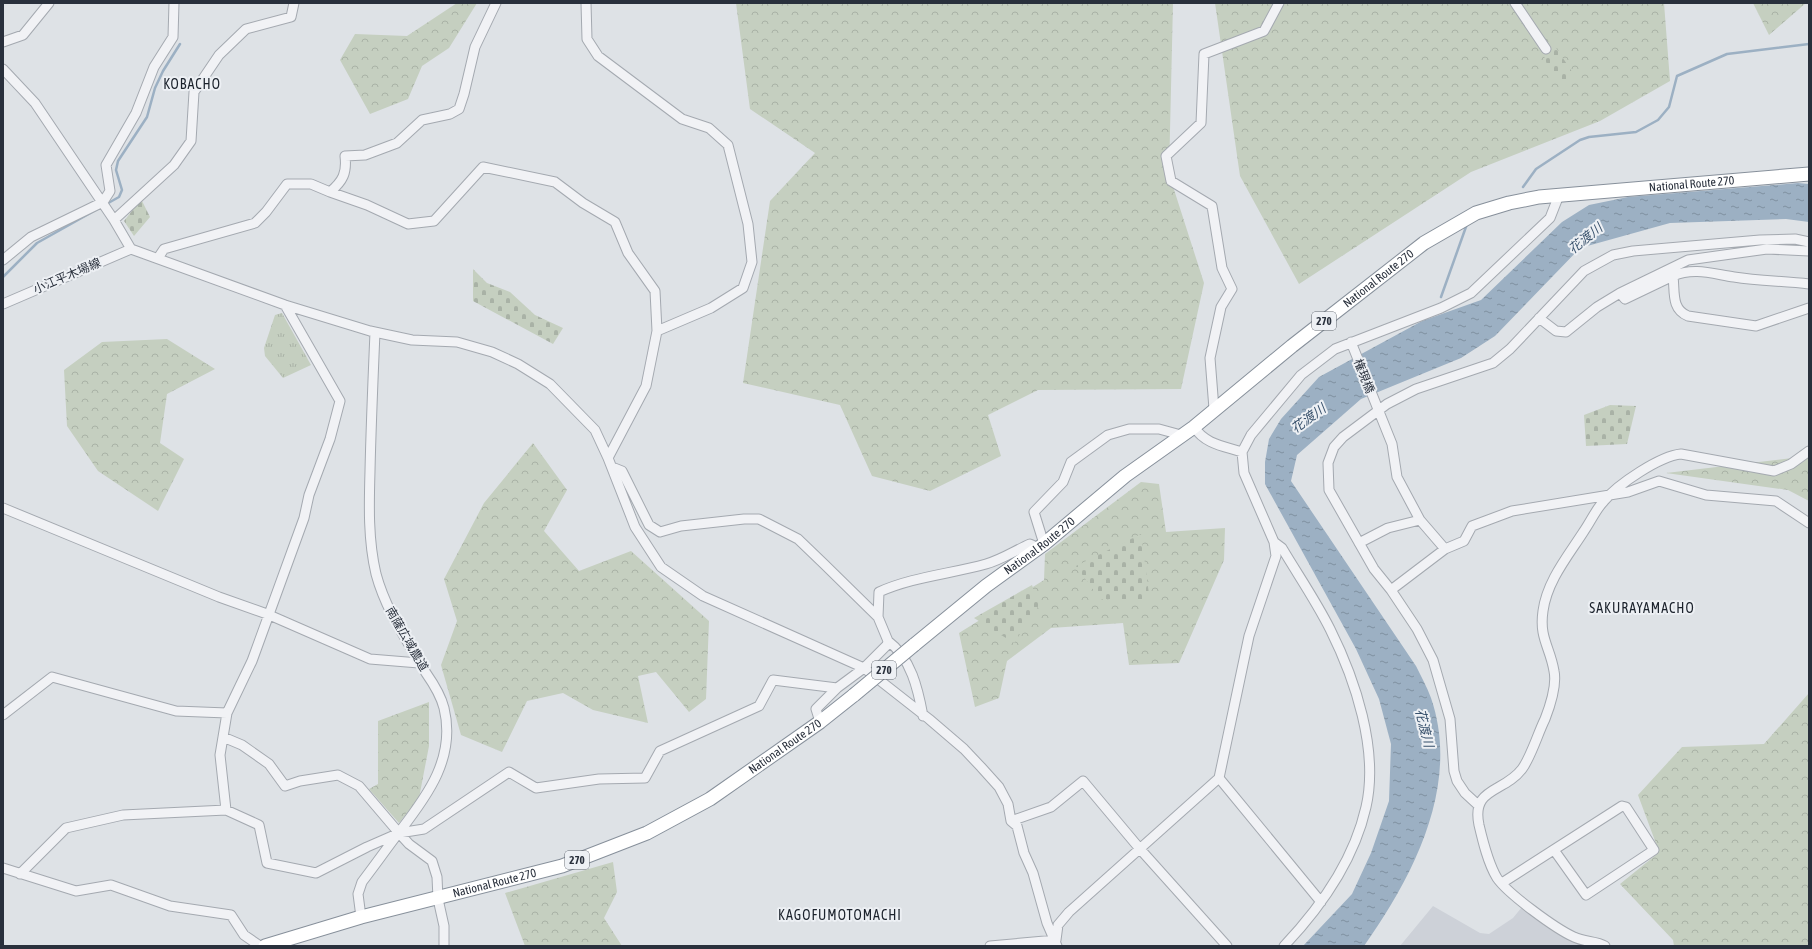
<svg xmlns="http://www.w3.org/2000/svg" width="1812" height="949" font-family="'Asap Condensed','Noto Sans JP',sans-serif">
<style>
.built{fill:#cdd1d8}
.forest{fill:url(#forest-crowns)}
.cemetery{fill:url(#cemetery-stones)}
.park{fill:url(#park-tufts)}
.water{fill:url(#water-ripples)}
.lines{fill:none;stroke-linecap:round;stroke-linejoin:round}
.stream{stroke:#9cb0c3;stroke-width:2.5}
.minor-casing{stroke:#a4a9b0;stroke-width:11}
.highway-casing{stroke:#87909b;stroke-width:15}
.minor{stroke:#f1f2f5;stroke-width:9}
.highway{stroke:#fff;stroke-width:13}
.highway-bridge-casing{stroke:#87909b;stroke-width:15;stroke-linecap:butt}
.highway-bridge{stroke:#fff;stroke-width:13}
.labels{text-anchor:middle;stroke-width:4;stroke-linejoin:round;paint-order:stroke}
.shield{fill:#edf0f4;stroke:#646a73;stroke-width:1}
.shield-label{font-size:11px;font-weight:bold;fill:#29303c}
.street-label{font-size:12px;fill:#29303c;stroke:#edf0f4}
.water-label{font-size:13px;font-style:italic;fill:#37506b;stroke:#edf0f4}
.quarter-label{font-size:14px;letter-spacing:1px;fill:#1b222c;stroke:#edf0f4}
</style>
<defs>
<pattern id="forest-crowns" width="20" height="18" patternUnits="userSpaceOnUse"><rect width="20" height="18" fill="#c5cfc0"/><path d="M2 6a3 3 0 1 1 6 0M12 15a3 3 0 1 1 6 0" fill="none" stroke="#a9b2a6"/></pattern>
<pattern id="cemetery-stones" width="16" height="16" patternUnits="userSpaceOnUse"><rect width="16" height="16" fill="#c5cfc0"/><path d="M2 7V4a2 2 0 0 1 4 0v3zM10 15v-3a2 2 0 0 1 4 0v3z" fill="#a9b2a6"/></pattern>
<pattern id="park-tufts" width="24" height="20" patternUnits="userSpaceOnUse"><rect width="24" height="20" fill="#c5cfc0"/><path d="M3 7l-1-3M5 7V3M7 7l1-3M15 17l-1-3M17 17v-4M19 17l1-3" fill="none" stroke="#a9b2a6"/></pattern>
<pattern id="water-ripples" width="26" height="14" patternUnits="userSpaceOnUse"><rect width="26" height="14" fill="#9cb0c3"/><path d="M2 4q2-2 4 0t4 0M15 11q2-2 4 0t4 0" fill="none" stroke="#7f90a0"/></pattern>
</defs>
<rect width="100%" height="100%" fill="#dee2e6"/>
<path class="built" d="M 1433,906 L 1480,933 L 1489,934 L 1513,918 L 1522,907 L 1598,946 L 1400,946 Z"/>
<path class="forest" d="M 457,3 L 477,3 L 449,48 L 422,66 L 408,99 L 370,114 L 340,60 L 355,34 L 407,36 Z
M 736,3 L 1173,3 L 1169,174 L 1204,283 L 1181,389 L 1038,390 L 988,415 L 1001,456 L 930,491 L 872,476 L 840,405 L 743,383 L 770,201 L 815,153 L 750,109 Z
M 1215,3 L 1664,3 L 1670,81 L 1600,121 L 1471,172 L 1299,284 L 1240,176 Z
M 1753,3 L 1806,3 L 1769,35 Z
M 167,339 L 215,369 L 167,394 L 160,443 L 184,459 L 158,511 L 98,471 L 67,426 L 64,370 L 102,342 Z
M 533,443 L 567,490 L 544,531 L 579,571 L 631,551 L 709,621 L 706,699 L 689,712 L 656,672 L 638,676 L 648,723 L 593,710 L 563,693 L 527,701 L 502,752 L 461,735 L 441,665 L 457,621 L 444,579 L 484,503 Z
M 1809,456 L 1809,501 L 1788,490 L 1666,473 Z
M 1141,482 L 1159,484 L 1166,532 L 1225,528 L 1224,560 L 1179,663 L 1129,665 L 1123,623 L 1051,628 L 1007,661 L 999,698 L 975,707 L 959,633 L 1044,580 L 1045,554 Z
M 1809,693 L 1809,946 L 1674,946 L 1673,940 L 1620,884 L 1657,854 L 1658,849 L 1638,795 L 1682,747 L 1764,744 Z
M 429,702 L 429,746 L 419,798 L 399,823 L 369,789 L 378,784 L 378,721 Z
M 613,862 L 617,892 L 604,918 L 622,946 L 525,946 L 505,893 Z"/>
<path class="cemetery" d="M 1553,43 L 1576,78 L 1566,81 L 1551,76 L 1543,53 Z
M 141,199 L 150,217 L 134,236 L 124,221 Z
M 473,269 L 487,283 L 510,292 L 535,315 L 563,328 L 553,344 L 473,301 Z
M 1610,405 L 1636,406 L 1627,444 L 1586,446 L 1584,415 Z
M 1141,534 L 1150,602 L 1100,599 L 1076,566 Z
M 1032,585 L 1039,605 L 1014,643 L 974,618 Z"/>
<path class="park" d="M 282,313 L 311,365 L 283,378 L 265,356 L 264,348 L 275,315 Z"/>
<path class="water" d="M 1798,183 L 1809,184 L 1809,222 L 1786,219 L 1670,223 L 1580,248 L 1495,336 L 1461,358 L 1361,399 L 1297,455 L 1291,481 L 1416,666 C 1421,676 1427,687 1431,698 C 1461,785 1413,877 1364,946 L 1303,946 L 1352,894 L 1371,853 L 1389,801 L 1391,744 L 1379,699 L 1356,649 L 1265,484 L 1265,462 L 1269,439 L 1281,419 L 1319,377 L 1422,321 L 1481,300 L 1562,222 L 1589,205 L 1628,197 Z"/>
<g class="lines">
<path class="stream" d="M 1523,187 L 1536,169 L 1580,140 L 1589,137 L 1636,132 L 1658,120 L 1669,107 L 1677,76 L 1727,54 L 1809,44
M 3,277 L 37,243 L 119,197 L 122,190 L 116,170 L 118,161 L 147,117 L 155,88 L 163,71 L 180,44
M 1441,297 L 1467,224"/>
<defs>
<path id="minor" d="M 586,3 L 587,39 L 598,56 L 682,119 L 709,128 L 728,145 L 748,224 L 752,262 L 743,288 L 711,308 L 657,331
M 1515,3 L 1546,49
M 3,42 L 23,35 L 49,3
M 3,69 L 35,103 L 114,220 L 131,249 L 285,305 L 370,331 L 412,340 L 457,342 L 492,352 L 518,364 L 550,384 L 595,430 L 608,458 L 635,527 L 661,567 L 703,596 L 864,668 L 929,719 L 964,749 L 981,767 L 999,787 L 1008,804 L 1011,821 L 1017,826 L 1024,853 L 1033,873 L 1047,923 L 1057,946
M 330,192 C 343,181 347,173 345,156 L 365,155 L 397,143 L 422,120 L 450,114 L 459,109 L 464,94 L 475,47 L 496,3
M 114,220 L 174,165 L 191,141 L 194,92 L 219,55 L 246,29 L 291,17 L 294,3
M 158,258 L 164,249 L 255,223 L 266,212 L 287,184 L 311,184 L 330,192 L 367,205 L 408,224 L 434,221 L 483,167 L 555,182 L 583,203 L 615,222 L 628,253 L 655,291 L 657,331 L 646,386 L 608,458
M 3,260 L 31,237 L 103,202 L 110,191 L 106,165 L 136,113 L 154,67 L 173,37 L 174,3
M 1809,284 C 1784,281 1759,281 1734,277 C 1713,274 1694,267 1673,276 C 1675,292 1671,309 1688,316 L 1756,326 L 1809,308
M 1620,293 L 1625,299 L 1673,276
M 3,304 L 131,249
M 1539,318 L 1556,331 L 1566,332 L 1597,307 L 1620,293 L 1688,260 L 1767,249 L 1809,251
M 1351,342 L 1392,444 L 1397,477 L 1420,520 L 1445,549
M 1214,409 L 1210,358 L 1221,307 L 1232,289 L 1222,268 L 1212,206 L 1171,181 L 1166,156 L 1201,123 L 1204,54 L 1264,31 L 1279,3
M 1194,427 C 1205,444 1223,446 1242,452
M 612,467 L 622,471 L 649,525 L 660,532 L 681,526 L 744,519 L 759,519 L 798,539 L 824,564 L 878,617 L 888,641 L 887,645 L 864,668 L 837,688 L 816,709 L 820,722
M 3,508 L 219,597 L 267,614 L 370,659 L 419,663
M 1274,542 L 1282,548 C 1298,575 1316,601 1330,629 C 1355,679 1379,750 1366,807 C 1354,860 1321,907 1284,946
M 1359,543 L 1388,528 L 1420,520
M 1044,544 L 1034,512 L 1063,482 L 1071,462 L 1108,435 L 1129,429 L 1159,429 L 1181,435
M 1391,590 L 1445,549 L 1464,541 L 1472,526 L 1512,511 L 1628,492 L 1659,481 L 1706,495 L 1776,501 L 1809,523
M 878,617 L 879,592 C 912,577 950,574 986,564 C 1001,560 1016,550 1030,544 L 1039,548
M 888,641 C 911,658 918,689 923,716
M 3,715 L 52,677 L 176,711 L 227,713
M 223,737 L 242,745 L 269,764 L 285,786 L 300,781 L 338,775 L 359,786 L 399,833 L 409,844 L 432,861 L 437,877 L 438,899 L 444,926 L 444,946
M 1219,778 L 1321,902
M 1478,805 L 1465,793 L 1457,781 L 1454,771 L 1450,719 L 1433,660 L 1417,629 L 1391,590 L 1374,569 L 1329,490 L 1328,463 L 1334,447 L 1343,437 L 1387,404 L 1416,389 L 1493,363 L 1510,349 L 1584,271 L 1613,255 L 1633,251 L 1760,240 L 1795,239 L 1809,242
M 226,810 L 220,755 L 227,713 L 252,661 L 304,518 L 309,495 L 330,439 L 340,401 L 285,305
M 1011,821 L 1051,807 L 1083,781 L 1140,849 L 1227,946
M 3,868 L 76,891 L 111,885 L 170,906 L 231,915 L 244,935 L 260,946
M 20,874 L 66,828 L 123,815 L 226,810 L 259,825 L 267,863 L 316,873 L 367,847 L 399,833 L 424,829 L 509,772 L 536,788 L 599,779 L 645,778 L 660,751 L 759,706 L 773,680 L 837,688
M 1502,883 L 1622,806 L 1626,807 L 1654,850 L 1586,895 L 1554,850
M 361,917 L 358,894 L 362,882 C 375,865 387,848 400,831 C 428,795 456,757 444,708 C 441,696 433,683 426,673 C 407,640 386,611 376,574 C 368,540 369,505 370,471 C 371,425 373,379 375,332
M 1056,940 L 1058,925 L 1069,912 L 1219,778 L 1249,636 L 1276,556 L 1274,542 L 1244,473 L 1242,452 L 1251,435 L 1301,375 L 1335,349 L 1441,308 L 1471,293 L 1550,218 L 1559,195
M 990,946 L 1056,940
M 1605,946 C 1596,941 1584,942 1574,937 C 1556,929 1508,894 1497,878 C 1488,863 1483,842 1479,825 C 1471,787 1504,793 1522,769 C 1531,757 1538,733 1545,719 C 1550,706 1557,685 1554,671 C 1550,647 1539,638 1543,611 C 1547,581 1568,556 1584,531 C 1591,521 1596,509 1604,501 C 1618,484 1660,456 1681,454 L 1774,471 L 1791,464 L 1809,451"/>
<g id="highway">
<path id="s1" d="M 914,645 L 986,586 L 1044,544 L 1125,476 L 1194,427 L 1292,346 L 1424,243 L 1476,213 L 1509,203 L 1539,197 L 1809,174"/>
<path id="s2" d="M 265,946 L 361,917 L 562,866 L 647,833 L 710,799 L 820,722 L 854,695"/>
</g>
</defs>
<use href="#minor" class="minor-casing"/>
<use href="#highway" class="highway-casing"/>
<use href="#minor" class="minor"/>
<use href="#highway" class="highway"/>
<defs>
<path id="highway-bridge" d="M 854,695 L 914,645"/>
</defs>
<use href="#highway-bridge" class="highway-bridge-casing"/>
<use href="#highway-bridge" class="highway-bridge"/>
</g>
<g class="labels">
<g class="shield">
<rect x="1312" y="312" width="24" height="18" rx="3"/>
<rect x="872" y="661" width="24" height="18" rx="3"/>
<rect x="565" y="851" width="24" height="18" rx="3"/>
</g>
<g class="shield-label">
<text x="1324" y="325">270</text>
<text x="884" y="674">270</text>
<text x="577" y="864">270</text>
</g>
<g class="street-label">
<text dy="4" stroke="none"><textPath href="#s1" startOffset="928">National Route 270</textPath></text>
<text transform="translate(67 276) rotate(-23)" y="4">小江平木場線</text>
<text dy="4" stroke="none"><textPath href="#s1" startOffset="592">National Route 270</textPath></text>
<text transform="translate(1364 376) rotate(69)" y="4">権現橋</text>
<text dy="4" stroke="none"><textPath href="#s1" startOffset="160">National Route 270</textPath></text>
<text transform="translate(407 639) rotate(60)" y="4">南薩広域農道</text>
<text dy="4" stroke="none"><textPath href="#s2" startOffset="562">National Route 270</textPath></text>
<text dy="4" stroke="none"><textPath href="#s2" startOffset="238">National Route 270</textPath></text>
</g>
<g class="water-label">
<text transform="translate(1585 238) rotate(-39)" y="5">花渡川</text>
<text transform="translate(1308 418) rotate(-36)" y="5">花渡川</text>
<text transform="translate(1425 728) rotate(76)" y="5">花渡川</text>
</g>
<g class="quarter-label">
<text x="192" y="89">KOBACHO</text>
<text x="1642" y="613">SAKURAYAMACHO</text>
<text x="840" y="920">KAGOFUMOTOMACHI</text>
</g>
</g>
<rect width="1812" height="949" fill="none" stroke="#29303c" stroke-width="8"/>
</svg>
